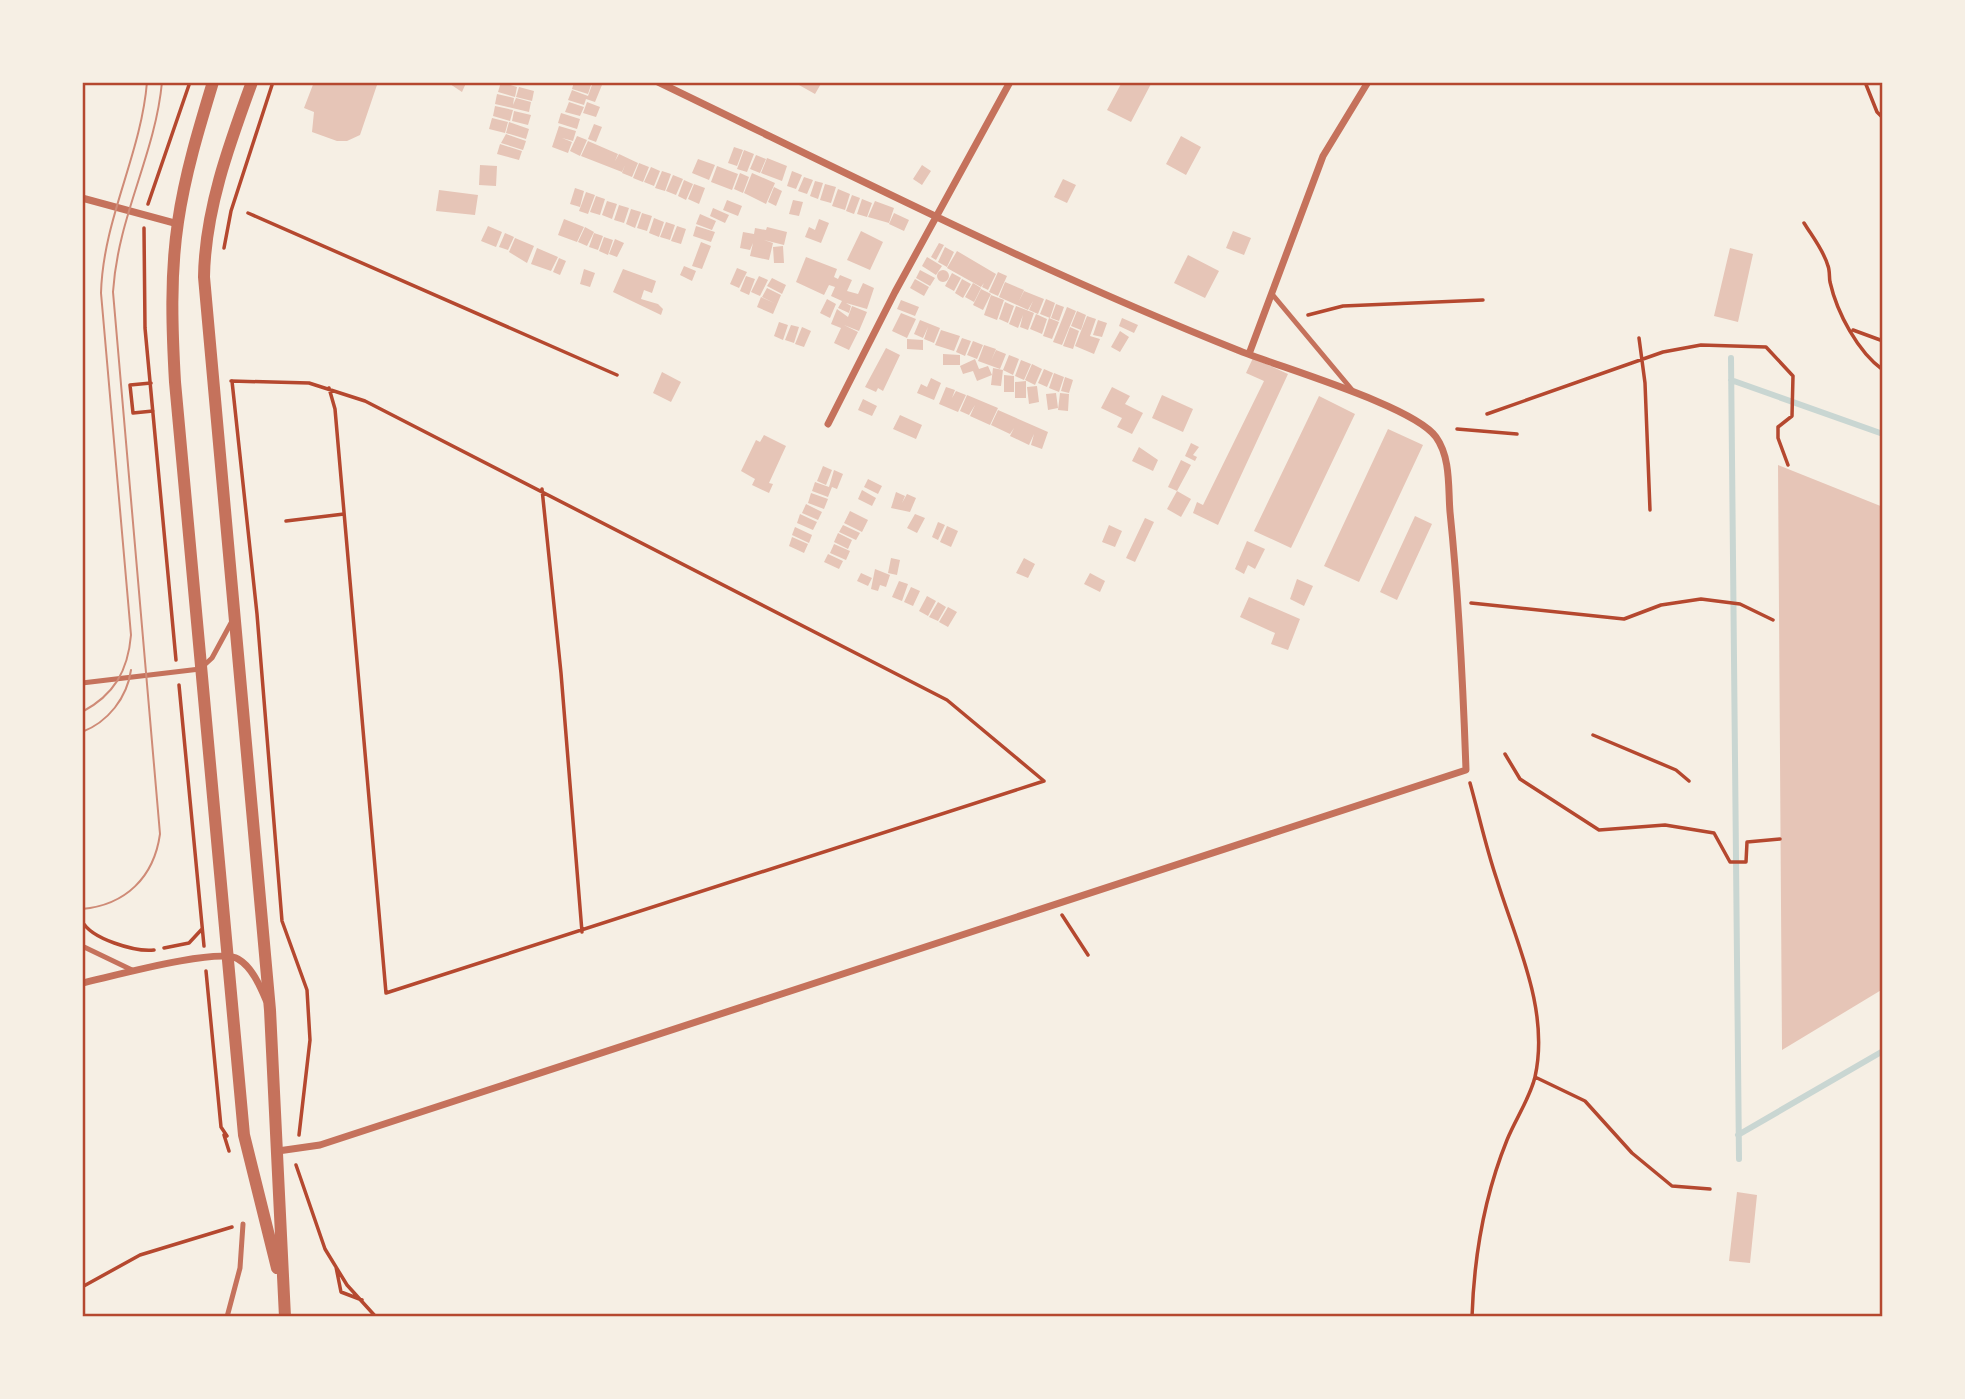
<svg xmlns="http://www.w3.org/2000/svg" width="1965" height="1399" font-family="'Exo 2',sans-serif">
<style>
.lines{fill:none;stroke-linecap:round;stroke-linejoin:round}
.stream{stroke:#c9d6d2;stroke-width:6}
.building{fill:#e6c5b7}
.path{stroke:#b5482f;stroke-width:3.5}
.service{stroke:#c5725c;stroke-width:5}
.minor{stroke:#c5725c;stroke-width:7}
.tertiary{stroke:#c5725c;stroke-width:12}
.tram{stroke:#cf8b77;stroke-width:2}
.neatline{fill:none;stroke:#b5482f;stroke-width:2.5}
</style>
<rect width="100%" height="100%" fill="#f6efe4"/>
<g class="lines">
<path class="stream" d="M 1731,358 L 1739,1159
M 1731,380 L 1883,434
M 1738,1135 L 1883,1051"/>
</g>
<path class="building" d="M 314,82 L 378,82 L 360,135 L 347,141 L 337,141 L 312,132 L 314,112 L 304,108 Z
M 447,82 L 464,82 L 466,83 L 462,92 Z
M 501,82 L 517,87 L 515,97 L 498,92 Z
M 574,82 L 592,82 L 588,94 L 572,89 Z
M 593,82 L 602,85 L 595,102 L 586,99 L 584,105 L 568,100 L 572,90 L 588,96 Z
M 800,82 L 822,82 L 815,94 L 799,85 Z
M 1122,82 L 1152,82 L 1131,122 L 1107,110 Z
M 519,87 L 534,91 L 532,101 L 516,97 Z
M 497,94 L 514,98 L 513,105 L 516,98 L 531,102 L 529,112 L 495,104 Z
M 569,102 L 584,107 L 580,116 L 565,112 Z
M 587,102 L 600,107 L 596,117 L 583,113 Z
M 495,106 L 513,110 L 510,121 L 493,116 Z
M 514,111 L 531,115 L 528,125 L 512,121 Z
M 561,113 L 580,119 L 577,129 L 558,123 Z
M 492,118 L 508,122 L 505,133 L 489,129 Z
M 509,122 L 529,129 L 526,139 L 506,133 Z
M 594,124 L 602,127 L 596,142 L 588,139 Z
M 559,126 L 576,131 L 573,141 L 562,138 L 572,142 L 568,153 L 552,147 Z
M 506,134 L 526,141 L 523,150 L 501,143 Z
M 577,136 L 587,140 L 580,156 L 570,151 Z
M 1181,136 L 1201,147 L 1186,175 L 1166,164 Z
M 588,141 L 618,154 L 615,161 L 619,154 L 638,163 L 632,177 L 622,173 L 625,165 L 622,172 L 581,156 Z
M 500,144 L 522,151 L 519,160 L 497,154 Z
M 734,147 L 743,150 L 737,166 L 728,163 Z
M 744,150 L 754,154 L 747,172 L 737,169 Z
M 756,155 L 766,159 L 760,173 L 750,169 Z
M 767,158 L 787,166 L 782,181 L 761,173 Z
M 698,159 L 715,165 L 709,180 L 692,173 Z
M 639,163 L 649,167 L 643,182 L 633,178 Z
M 480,165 L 497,166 L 496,186 L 479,185 Z
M 922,165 L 931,171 L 922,185 L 913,179 Z
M 717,166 L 738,174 L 732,190 L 711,182 Z
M 651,167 L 660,171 L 654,186 L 644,182 Z
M 662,171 L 671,174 L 665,191 L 655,188 Z
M 792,171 L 802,175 L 796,189 L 787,186 Z
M 740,173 L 749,177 L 743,193 L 734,189 Z
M 752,173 L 775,183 L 766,204 L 744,193 Z
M 673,175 L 683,179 L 676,195 L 666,191 Z
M 804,177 L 813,180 L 807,194 L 798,191 Z
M 1063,179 L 1076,185 L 1067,203 L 1054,197 Z
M 684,180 L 693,184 L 686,200 L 678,196 Z
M 815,181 L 823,183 L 818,199 L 810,196 Z
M 694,184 L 705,188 L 699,204 L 688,199 Z
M 825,184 L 836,187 L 831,203 L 820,200 Z
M 774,187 L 782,191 L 776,206 L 768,202 Z
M 575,188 L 584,191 L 580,207 L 570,204 Z
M 838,189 L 850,194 L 845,210 L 832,206 Z
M 439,190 L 478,195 L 475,215 L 436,211 Z
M 586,192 L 595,195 L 588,214 L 579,211 Z
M 852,195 L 860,198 L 854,214 L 846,211 Z
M 596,196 L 605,199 L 600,215 L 590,212 Z
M 862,199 L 872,203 L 867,217 L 857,214 Z
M 727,200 L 742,206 L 738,216 L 723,210 Z
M 793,200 L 803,202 L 799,216 L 789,214 Z
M 607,201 L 617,204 L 612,219 L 602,215 Z
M 875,201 L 894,208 L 889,223 L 868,217 Z
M 619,205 L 629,208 L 624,223 L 614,220 Z
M 713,208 L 729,215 L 725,223 L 710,216 Z
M 631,209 L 641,212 L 635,228 L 626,224 Z
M 642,213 L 652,216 L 647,231 L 637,228 Z
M 894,213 L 909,220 L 904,231 L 889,224 Z
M 700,214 L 716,221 L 712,230 L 696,224 Z
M 654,218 L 664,222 L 659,237 L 649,233 Z
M 564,219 L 584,227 L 577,242 L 558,235 Z
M 819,219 L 829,223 L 821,243 L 805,237 L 809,227 L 815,230 Z
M 666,222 L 675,225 L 670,240 L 660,237 Z
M 488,226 L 502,232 L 496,247 L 481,241 Z
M 677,226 L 686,229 L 681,244 L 671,241 Z
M 696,226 L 715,232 L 711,242 L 693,236 Z
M 585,227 L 594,232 L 587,246 L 578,242 Z
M 767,227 L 787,232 L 784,245 L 764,240 L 773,243 L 769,260 L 750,256 L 753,243 L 750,250 L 740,248 L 743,232 L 754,234 L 755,228 L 766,230 Z
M 861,231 L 883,242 L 870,270 L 847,260 Z
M 1233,231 L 1251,238 L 1244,255 L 1226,248 Z
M 505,233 L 514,237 L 508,250 L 499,247 Z
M 594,233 L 603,236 L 598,250 L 589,247 Z
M 604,237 L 613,240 L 608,255 L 599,251 Z
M 515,238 L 534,246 L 527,263 L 509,252 Z
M 615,239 L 624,243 L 617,257 L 609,254 Z
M 701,242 L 711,246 L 702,269 L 692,266 Z
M 939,243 L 944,245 L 936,260 L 931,257 Z
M 783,246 L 784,263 L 774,263 L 773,247 Z
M 945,247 L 954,252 L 947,267 L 938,262 Z
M 537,248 L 558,257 L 551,271 L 531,264 Z
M 1730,248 L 1753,254 L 1738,322 L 1714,316 Z
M 957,251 L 996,274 L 988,290 L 982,287 L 984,283 L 981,287 L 947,268 Z
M 1188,255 L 1219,271 L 1205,298 L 1174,283 Z
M 806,257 L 837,269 L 834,277 L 838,279 L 840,275 L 852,280 L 847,291 L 858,294 L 863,283 L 874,288 L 867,309 L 846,303 L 851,306 L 849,313 L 838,308 L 842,301 L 831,296 L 835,287 L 829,285 L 824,295 L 796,282 Z
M 927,257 L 942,266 L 936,275 L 922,266 Z
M 559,258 L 566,261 L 560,275 L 553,272 Z
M 684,266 L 696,271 L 692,281 L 680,275 Z
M 737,268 L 747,272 L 739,288 L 730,284 Z
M 584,269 L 595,273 L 590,287 L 580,284 Z
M 623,269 L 656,281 L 652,293 L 644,290 L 641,299 L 658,304 L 663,309 L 661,315 L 613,292 Z
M937 276a6 6 0 1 1 12 0a6 6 0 1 1-12 0Z
M 920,270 L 935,278 L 930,286 L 916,278 Z
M 998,272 L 1007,276 L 998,296 L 989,292 Z
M 952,273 L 961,278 L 954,291 L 945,286 Z
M 746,276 L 755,279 L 749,295 L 740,291 Z
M 759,276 L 768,280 L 760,296 L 751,292 Z
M 772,278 L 786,285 L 782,294 L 767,286 Z
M 915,279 L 929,287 L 924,296 L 910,288 Z
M 962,279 L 971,284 L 963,298 L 955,293 Z
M 1005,282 L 1024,290 L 1019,301 L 1024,291 L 1044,299 L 1038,314 L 1029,310 L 1033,301 L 1028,310 L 999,297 Z
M 973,283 L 981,288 L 974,302 L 965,297 Z
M 767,288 L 781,295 L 773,314 L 757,307 L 761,297 L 774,303 L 762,297 Z
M 981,289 L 991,294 L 983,310 L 973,305 Z
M 991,295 L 1004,300 L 997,320 L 984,315 Z
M 827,299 L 836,304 L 830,318 L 820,313 Z
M 1046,299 L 1055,303 L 1050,318 L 1040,314 Z
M 901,300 L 919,307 L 915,316 L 897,309 Z
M 1005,302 L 1014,306 L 1008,323 L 999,319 Z
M 1056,304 L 1064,307 L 1059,321 L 1051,318 Z
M 852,306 L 867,312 L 859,331 L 844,325 L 858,332 L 849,350 L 834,343 L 841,328 L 831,324 L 837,309 L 848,317 Z
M 1016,306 L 1034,313 L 1028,330 L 1020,327 L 1023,315 L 1018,328 L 1009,324 Z
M 1067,307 L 1076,311 L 1062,345 L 1053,342 Z
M 1077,311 L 1086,315 L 1081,330 L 1071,326 Z
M 901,313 L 916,319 L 907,338 L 892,331 Z
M 1036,314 L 1047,319 L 1042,334 L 1030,329 Z
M 1087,316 L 1096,319 L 1090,336 L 1100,339 L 1094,354 L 1075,346 Z
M 1049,318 L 1059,322 L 1052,339 L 1043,336 Z
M 1122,318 L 1138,325 L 1134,333 L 1119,326 Z
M 920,320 L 940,328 L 934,343 L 924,339 L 928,327 L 923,338 L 914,334 Z
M 1098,320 L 1107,323 L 1102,337 L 1093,335 Z
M 779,322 L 788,325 L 783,340 L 774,336 Z
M 791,325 L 799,327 L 794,343 L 785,340 Z
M 802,327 L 811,331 L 804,347 L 795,344 Z
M 1070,327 L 1079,331 L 1073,349 L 1063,346 Z
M 941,330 L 960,336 L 954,351 L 935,345 Z
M 1120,331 L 1129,337 L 1120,352 L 1111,347 Z
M 962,338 L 971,341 L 965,356 L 956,352 Z
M 907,339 L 923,340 L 923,350 L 907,349 Z
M 973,341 L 983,345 L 977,359 L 967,355 Z
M 984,345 L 996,349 L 991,361 L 996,350 L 1006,354 L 1000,369 L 978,361 Z
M 886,348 L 900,355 L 883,391 L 878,388 L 876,392 L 865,387 Z
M 943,354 L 960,355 L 960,365 L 943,365 Z
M 1009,355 L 1019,359 L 1013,375 L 1003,370 Z
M 1253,358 L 1288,374 L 1218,525 L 1193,513 L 1197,502 L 1203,505 L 1264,381 L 1246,373 Z
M 975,359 L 979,369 L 988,366 L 992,375 L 977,381 L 973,371 L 963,374 L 960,366 Z
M 1021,360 L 1031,364 L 1024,380 L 1015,376 Z
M 1032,364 L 1042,369 L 1035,385 L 1025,380 Z
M 993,368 L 1003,370 L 1001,386 L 991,385 Z
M 1044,369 L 1053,373 L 1047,387 L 1038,383 Z
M 662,372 L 681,382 L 671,402 L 653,393 Z
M 1054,373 L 1064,377 L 1059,392 L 1049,388 Z
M 1004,375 L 1014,376 L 1014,392 L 1004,392 Z
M 1065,377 L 1073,380 L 1069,393 L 1061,391 Z
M 931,378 L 941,383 L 934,400 L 917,393 L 921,384 L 927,387 Z
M 1026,381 L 1026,398 L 1015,398 L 1015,382 Z
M 1037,386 L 1039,402 L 1029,404 L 1027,387 Z
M 946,387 L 955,390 L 952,398 L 956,391 L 966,395 L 958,412 L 939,404 Z
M 1112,387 L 1130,396 L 1125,404 L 1143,413 L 1132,434 L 1117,427 L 1122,418 L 1101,408 Z
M 1056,393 L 1058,408 L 1048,410 L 1046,394 Z
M 1060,393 L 1069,394 L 1068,411 L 1058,410 Z
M 967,395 L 998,408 L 990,425 L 970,416 L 975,405 L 969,415 L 960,411 Z
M 1162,395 L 1193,409 L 1183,432 L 1152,418 Z
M 1319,396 L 1355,414 L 1291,548 L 1254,531 Z
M 863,399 L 877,406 L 872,416 L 858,410 Z
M 998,410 L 1048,432 L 1042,449 L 1031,445 L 1034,434 L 1029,445 L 1010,436 L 1014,428 L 1010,434 L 991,425 Z
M 900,415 L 922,425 L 916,439 L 893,429 Z
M 1388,429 L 1423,445 L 1359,582 L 1324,566 Z
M 764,435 L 786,446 L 769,483 L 773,484 L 769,493 L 752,485 L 755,479 L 741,471 L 756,440 L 760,442 Z
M 1191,443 L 1199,447 L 1193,455 L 1197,457 L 1195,461 L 1185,456 Z
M 1139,447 L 1158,460 L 1153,471 L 1132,461 Z
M 1181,460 L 1191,465 L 1177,491 L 1168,487 Z
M 1778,465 L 1883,507 L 1883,989 L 1782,1050 Z
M 823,466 L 832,470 L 826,485 L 817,481 Z
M 834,470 L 843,474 L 837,489 L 832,487 L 828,497 L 812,491 L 815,482 L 829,487 Z
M 868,479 L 882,486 L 878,494 L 864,487 Z
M 862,490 L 876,498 L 872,506 L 858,499 Z
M 1177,491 L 1191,499 L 1181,517 L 1167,509 Z
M 896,492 L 905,496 L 902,503 L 907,494 L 916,498 L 910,512 L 891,508 Z
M 811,493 L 828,499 L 824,509 L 808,503 Z
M 806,504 L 822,512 L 818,520 L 802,513 Z
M 850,511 L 868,520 L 862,532 L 844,523 Z
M 800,514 L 817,522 L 813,530 L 797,523 Z
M 915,514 L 925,518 L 917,533 L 907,528 Z
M 1415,516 L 1432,524 L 1397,600 L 1380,592 Z
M 1145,518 L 1154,522 L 1135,562 L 1126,558 Z
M 938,522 L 945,525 L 938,540 L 932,537 Z
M 843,525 L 860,533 L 856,540 L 839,532 Z
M 1109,525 L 1122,531 L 1115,547 L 1102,542 Z
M 947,526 L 958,531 L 951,547 L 940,542 Z
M 795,527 L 812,535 L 809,543 L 792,535 Z
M 838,533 L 852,540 L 848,549 L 834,542 Z
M 792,537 L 808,544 L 804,553 L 789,546 Z
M 1247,541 L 1265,549 L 1255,569 L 1248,565 L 1244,574 L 1235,569 Z
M 834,544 L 850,551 L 846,560 L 830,553 Z
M 828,554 L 843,561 L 839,569 L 824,562 Z
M 891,558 L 900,560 L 897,575 L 888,573 Z
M 1024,558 L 1035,564 L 1028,578 L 1016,573 Z
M 875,569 L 890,575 L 886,587 L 880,585 L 878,591 L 871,589 Z
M 861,573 L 872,578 L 868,586 L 857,581 Z
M 1090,573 L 1105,581 L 1100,592 L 1084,584 Z
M 1297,579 L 1313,586 L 1304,606 L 1290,599 Z
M 899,581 L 908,584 L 902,601 L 892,597 Z
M 911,587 L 920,591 L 913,606 L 904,602 Z
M 927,596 L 936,601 L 928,616 L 919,611 Z
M 1249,597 L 1300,619 L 1288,650 L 1271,644 L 1275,633 L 1240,617 Z
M 938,602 L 946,607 L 938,621 L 929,617 Z
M 948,607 L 957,612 L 948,627 L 939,622 Z
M 1737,1192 L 1757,1195 L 1750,1263 L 1729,1261 Z"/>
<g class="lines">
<path class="path" d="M 1865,82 L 1877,112 L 1883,118
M 148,204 L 190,82
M 248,213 L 617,375
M 1804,223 C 1812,236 1824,251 1828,266 C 1830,271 1829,277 1830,282 C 1837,313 1858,352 1883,370
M 144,228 L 145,328 L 176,660
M 224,248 L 231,211 L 273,82
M 1308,315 L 1343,306 L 1483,300
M 1853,330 L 1883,341
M 1639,338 L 1645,383 L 1650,510
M 231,381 L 309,383 L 365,401 L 947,700 L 1044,781
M 232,381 L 257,614 L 282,921 L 307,990 L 310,1040 L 299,1135
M 151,383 L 130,385 L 133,413 L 153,411
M 329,388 L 335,409 L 386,993 L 1044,781
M 1487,414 L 1663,352 L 1701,345 L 1766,347 L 1793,376 L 1792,416 L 1778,427 L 1778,438 L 1788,465
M 1457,429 L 1517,434
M 542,489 L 561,673 L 582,932
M 286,521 L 344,514
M 1471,603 L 1624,619 L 1661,605 L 1701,599 L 1740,604 L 1773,620
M 179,685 L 204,946
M 1593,735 L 1676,770 L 1689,781
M 1505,754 L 1520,779 L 1599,830 L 1665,825 L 1714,833 L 1730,862 L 1746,862 L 1747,842 L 1780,839
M 1470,783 C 1479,815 1486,848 1497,880 C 1516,942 1550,1010 1535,1077 C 1530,1098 1515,1120 1507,1140 C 1484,1197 1474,1256 1472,1317
M 1062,915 L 1088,955
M 82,921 C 91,939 135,952 154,950
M 164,948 L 189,943 L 202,929
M 206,971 L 221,1127 L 227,1136
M 1535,1077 L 1585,1101 L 1632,1153 L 1672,1186 L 1710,1189
M 224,1135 L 229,1151
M 296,1165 L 325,1249 L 347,1285 L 376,1317
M 336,1267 L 341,1292 L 362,1300
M 82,1287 L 140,1255 L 232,1227"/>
<path class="service" d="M 1272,294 L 1353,391
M 82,683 L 200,669 L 212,658 L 231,623
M 82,946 L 132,970
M 227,1317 L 240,1268 L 243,1224"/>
<path class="minor" d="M 82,198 L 178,224
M 1249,354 L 1323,156 L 1368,82
M 828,424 L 895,292 L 1010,82
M 82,983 C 110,977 218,947 238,959 C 252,967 260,986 266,1000
M 278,1151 L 320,1145 L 1466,770 C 1463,684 1459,598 1450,512 C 1448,488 1451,458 1436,437 C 1414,406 1282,368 1240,351 C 1041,272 851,175 658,82"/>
<path class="tertiary" d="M 213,82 C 199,128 185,174 178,222 C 170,275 172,329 175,382 L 244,1135 L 277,1268
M 252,82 C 229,145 205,210 204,277 L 270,1010 L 285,1317"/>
<path class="tram" d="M 82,712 C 114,695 128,671 131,635 L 101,293 C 103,219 141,155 147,82
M 82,732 C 108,722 127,698 131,670
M 82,909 C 126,905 154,877 160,834 L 113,292 C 118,215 155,156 162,82"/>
</g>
<rect width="1965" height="1399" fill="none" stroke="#f6efe4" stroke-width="168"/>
<rect x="84" y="84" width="1797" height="1231" class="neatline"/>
</svg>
